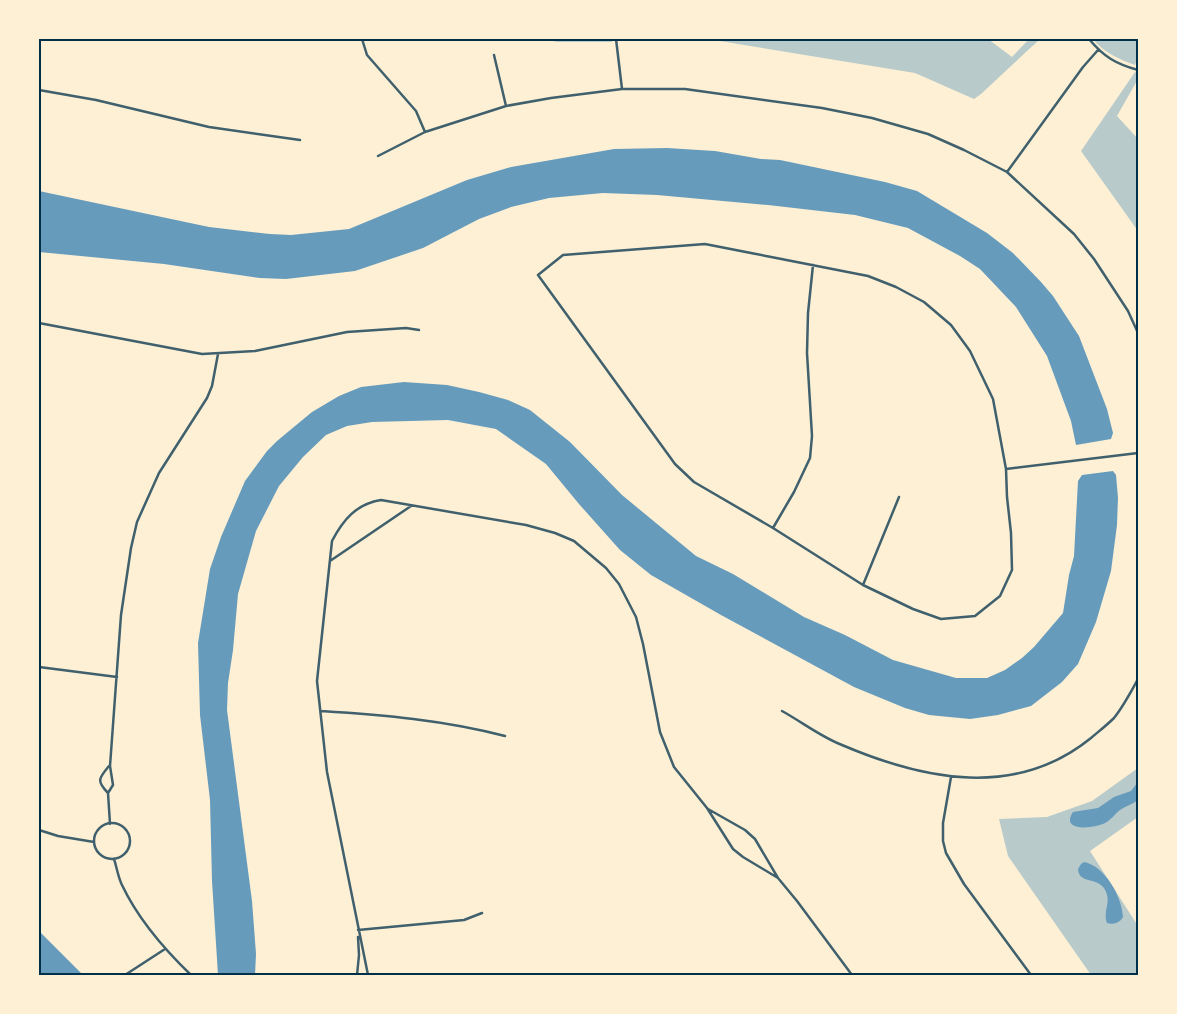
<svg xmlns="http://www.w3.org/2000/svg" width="1177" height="1014" font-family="'Playfair Display',serif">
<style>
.green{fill:#b9caca}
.water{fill:#669bbc}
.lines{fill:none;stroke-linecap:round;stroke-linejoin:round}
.minor{stroke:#3f606c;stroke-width:2.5}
.neatline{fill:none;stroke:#003049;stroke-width:2}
</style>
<rect width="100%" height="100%" fill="#fdf0d5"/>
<path class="green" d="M 544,39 L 612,39 L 612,42 L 557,42 Z
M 670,39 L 988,39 L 1012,57 L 1029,39 L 1040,39 L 981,94 L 974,99 L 915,73 L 714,40 Z
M 1093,39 L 1138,39 L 1138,56 L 1135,65 C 1119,59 1104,53 1093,39 Z
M 1135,72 L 1138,74 L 1138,79 L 1117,116 L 1138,139 L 1138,231 L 1081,151 Z
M 1138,768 L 1138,817 L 1090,851 L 1138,926 L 1138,975 L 1091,975 L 1008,856 L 999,819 L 1047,817 L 1092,801 Z"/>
<path class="water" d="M 667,148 L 715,151 L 761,159 L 780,160 L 885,182 L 917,191 L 987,233 L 1013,253 L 1041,282 L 1053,296 L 1079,336 L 1107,409 L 1113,433 L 1111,439 L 1076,445 L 1071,421 L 1047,356 L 1016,307 L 980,269 L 960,256 L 908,228 L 855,215 L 768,205 L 657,195 L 603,193 L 549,198 L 511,207 L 479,219 L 423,248 L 355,271 L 286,279 L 260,278 L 164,264 L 39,252 L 39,191 L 209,227 L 270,234 L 291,235 L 349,229 L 467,180 L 511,167 L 614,149 Z
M 404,382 L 447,385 L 479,392 L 508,400 L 530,410 L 570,442 L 622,495 L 696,556 L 733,574 L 804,617 L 845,635 L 893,660 L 956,678 L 987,678 L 1005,670 L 1022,658 L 1034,647 L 1063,613 L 1069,575 L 1074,556 L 1078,481 L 1082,475 L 1113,471 L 1116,475 L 1118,498 L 1117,525 L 1111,571 L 1096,622 L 1078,664 L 1062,682 L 1031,706 L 998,715 L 970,719 L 929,715 L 905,708 L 854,687 L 721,615 L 651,575 L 620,550 L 579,504 L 546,464 L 496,429 L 448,420 L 372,422 L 347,426 L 326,435 L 303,457 L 279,486 L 256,531 L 238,594 L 233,650 L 228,683 L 227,710 L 252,901 L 256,954 L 255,975 L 218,975 L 212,881 L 210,800 L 200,715 L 198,643 L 210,569 L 221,537 L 245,481 L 267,451 L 277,441 L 312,412 L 339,396 L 361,387 Z
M 1138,782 L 1138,800 C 1133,804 1126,806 1120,810 C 1115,814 1111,820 1105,823 C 1097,828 1059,833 1073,812 L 1098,808 L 1114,797 L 1131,791 Z
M 1084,862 C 1105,866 1122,897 1123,917 C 1120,923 1113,925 1107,923 C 1102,910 1113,902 1104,888 C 1096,877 1079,884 1078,869 L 1081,864 Z
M 39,931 L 83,975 L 41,975 L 39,973 Z"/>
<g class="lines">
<path class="minor" d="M 362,39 L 367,55 L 416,111 L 425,132
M 616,39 L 622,89
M 1089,39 C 1104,57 1116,64 1138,70
M 494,55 L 506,106
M 39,90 L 96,100 L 209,127 L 300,140
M 378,156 L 425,132 L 506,106 L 551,98 L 622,89 L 685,89 L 822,108 L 872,118 L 928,134 L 964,150 L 1007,172 L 1074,234 L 1094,259 L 1128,311 L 1138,333
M 1007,172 L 1083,67 L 1098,50
M 705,244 L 868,276 L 896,287 L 924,302 L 951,325 L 970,351 L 993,399 L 1006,469 L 1007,497 L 1011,533 L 1012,570 L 1000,596 L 975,616 L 941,619 L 913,609 L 863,585 L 773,528 L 694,482 L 675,464 L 538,275 L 563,255 Z
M 39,323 L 202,354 L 255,351 L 347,332 L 406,328 L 419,330
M 1006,469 L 1138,453
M 773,528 L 794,492 L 810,458 L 812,436 L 807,353 L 808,313 L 813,265
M 330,561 L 411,506
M 863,585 L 899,497
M 39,667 L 117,677
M 321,711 C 384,715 443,720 505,736
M 782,711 C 802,722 821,737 842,745 C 924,780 1016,799 1091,738 C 1098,732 1107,725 1114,718 C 1123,707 1131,692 1138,679
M 951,777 L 943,823 L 943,841 L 946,853 L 964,884 L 1031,975
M 108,793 C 96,781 99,778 109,766
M 708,809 L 745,830 L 755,839 L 778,878 L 797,901 L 852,975
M94 841a18 18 0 1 1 36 0a18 18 0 1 1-36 0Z
M 110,824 L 108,793 L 113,785 L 110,766 L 121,615 L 131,548 L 137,522 L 159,473 L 207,398 L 212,386 L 218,354
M 39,830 L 58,836 L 94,842
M 114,859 C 117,868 118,877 122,885 C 138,919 164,949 191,975
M 358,930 L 464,920 L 482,913
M 125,975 L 165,949
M 357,975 L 359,955 L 358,937
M 368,975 L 327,772 L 317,681 L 332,541 C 343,520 356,504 381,500 L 526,525 L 555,533 L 574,541 L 606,568 L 619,584 L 636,617 L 643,644 L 660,732 L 674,767 L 707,808 L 733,849 L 743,857 L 778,878"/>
</g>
<rect width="1177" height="1014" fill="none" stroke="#fdf0d5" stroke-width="80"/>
<rect x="40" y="40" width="1097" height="934" class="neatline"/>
</svg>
